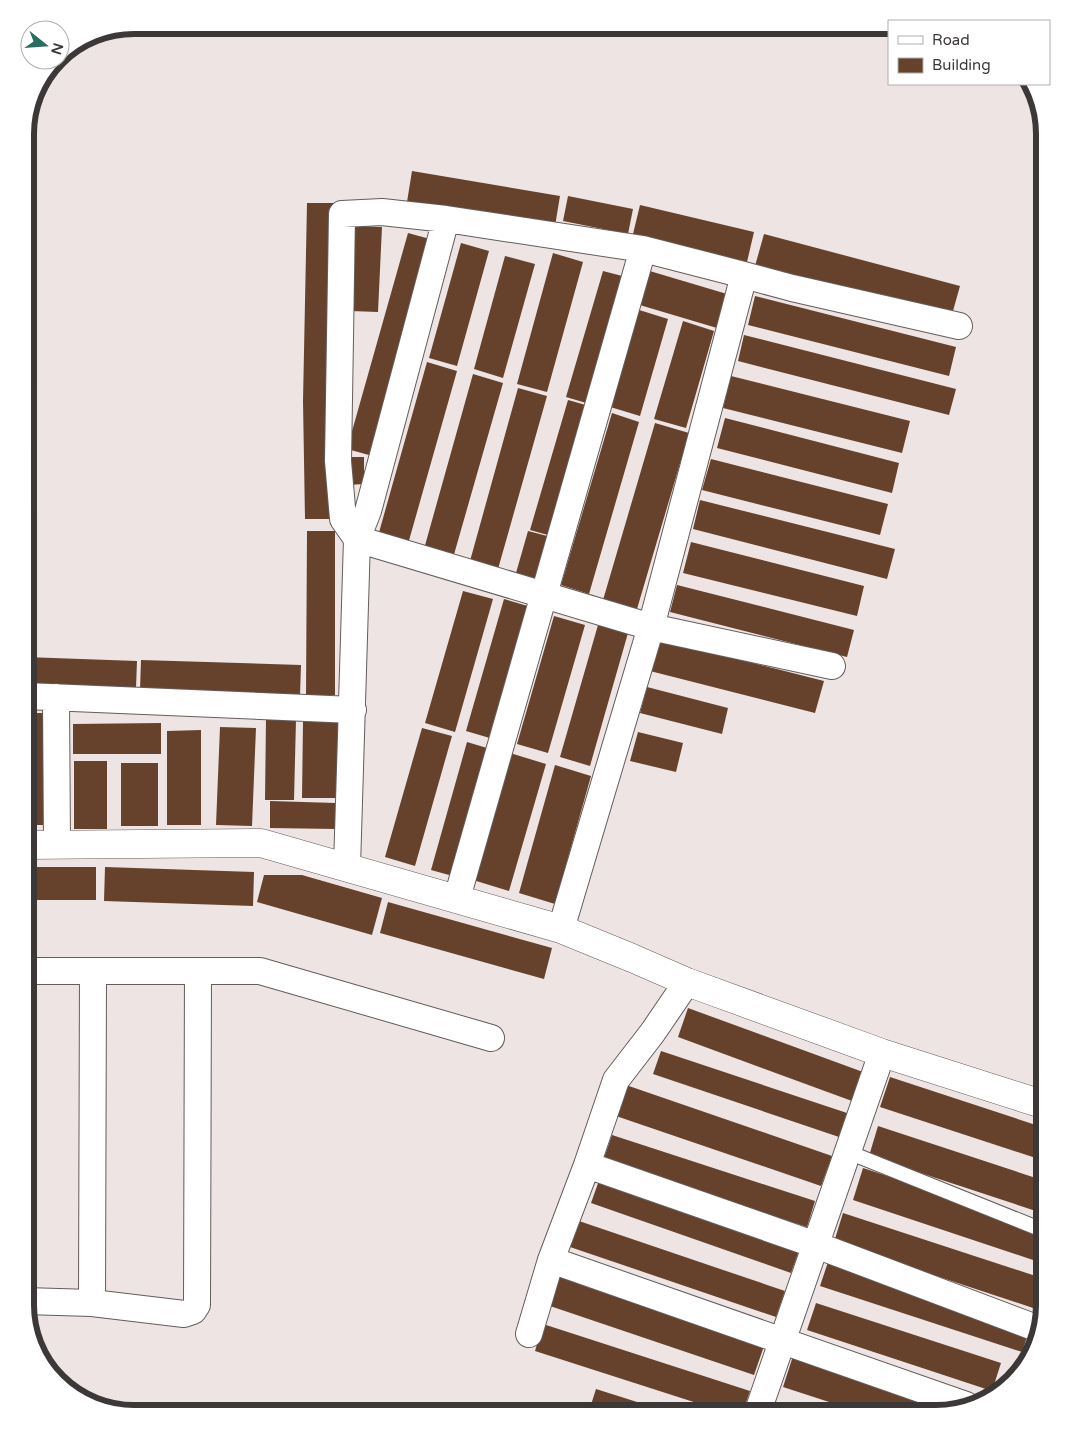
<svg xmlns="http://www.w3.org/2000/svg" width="1070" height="1439" font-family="'Varela Round',sans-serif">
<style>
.building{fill:#66422c}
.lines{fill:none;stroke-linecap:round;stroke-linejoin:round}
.service-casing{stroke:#645d5c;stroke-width:16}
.minor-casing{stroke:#645d5c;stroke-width:28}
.tertiary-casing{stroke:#645d5c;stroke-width:29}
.service{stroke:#fff;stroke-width:14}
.minor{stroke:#fff;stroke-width:26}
.tertiary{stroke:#fff;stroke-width:28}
.rim{fill:none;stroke:#3c3838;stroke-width:6}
</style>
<rect width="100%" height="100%" fill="#eee4e4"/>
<path class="building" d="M 412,171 L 560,196 L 555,226 L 407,202 Z
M 568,196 L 633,209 L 628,234 L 563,221 Z
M 307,203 L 338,203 L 336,519 L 305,519 L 303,401 Z
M 640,205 L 754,232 L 747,262 L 633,234 Z
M 355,226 L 382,227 L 378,312 L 351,311 Z
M 408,233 L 430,239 L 369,455 L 347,449 Z
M 764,234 L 960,286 L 951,318 L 755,266 Z
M 461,243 L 489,251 L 457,366 L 429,358 Z
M 553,253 L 583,262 L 547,392 L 517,384 Z
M 505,256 L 535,264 L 503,378 L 474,369 Z
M 643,269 L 727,294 L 717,328 L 633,303 Z
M 603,271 L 630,278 L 593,405 L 566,397 Z
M 755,296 L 956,347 L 949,376 L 748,325 Z
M 636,309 L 668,319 L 640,416 L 607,406 Z
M 683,321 L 714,331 L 686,428 L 654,419 Z
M 744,335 L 956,389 L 949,415 L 738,361 Z
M 427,362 L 457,371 L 408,544 L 378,536 Z
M 473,374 L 503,383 L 453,558 L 424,549 Z
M 731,376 L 910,421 L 902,453 L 723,408 Z
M 518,388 L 547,396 L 498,569 L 470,561 Z
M 568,400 L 593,407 L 555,537 L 530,530 Z
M 612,413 L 639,422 L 589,594 L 561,585 Z
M 725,418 L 899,463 L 892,493 L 717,448 Z
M 655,423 L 689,433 L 637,609 L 603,600 Z
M 347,457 L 364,457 L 364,484 L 348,485 Z
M 711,459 L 888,504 L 880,535 L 702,490 Z
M 700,500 L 895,549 L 887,579 L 693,529 Z
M 307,531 L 335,531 L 335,695 L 306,695 Z
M 528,531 L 555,538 L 542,581 L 516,573 Z
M 691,542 L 864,586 L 857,616 L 683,573 Z
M 677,585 L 854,630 L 847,657 L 670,612 Z
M 463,591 L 493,599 L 455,732 L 425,723 Z
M 504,599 L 538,609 L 500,741 L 466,731 Z
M 554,616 L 585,625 L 548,753 L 517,744 Z
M 598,625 L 628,633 L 590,766 L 560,757 Z
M 658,639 L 824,681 L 815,713 L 650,671 Z
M 25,657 L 137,661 L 136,688 L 25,685 Z
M 141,660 L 301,665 L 300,696 L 140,690 Z
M 647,687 L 728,708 L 722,734 L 640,713 Z
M 25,713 L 43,713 L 44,825 L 25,825 Z
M 266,719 L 296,720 L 294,800 L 265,800 Z
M 303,722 L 338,722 L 336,798 L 302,798 Z
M 161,723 L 161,754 L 73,754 L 73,724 Z
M 220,727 L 256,728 L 252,826 L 216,825 Z
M 422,728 L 452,736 L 415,866 L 385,857 Z
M 201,730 L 201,825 L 167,825 L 167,731 Z
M 638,732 L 683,743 L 676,772 L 630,761 Z
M 467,742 L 497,751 L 460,878 L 431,870 Z
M 510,753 L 546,764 L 509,891 L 473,880 Z
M 74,761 L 107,761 L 107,829 L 74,829 Z
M 121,763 L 158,763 L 158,826 L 121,826 Z
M 555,765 L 591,776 L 555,904 L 519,893 Z
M 270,801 L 336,803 L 336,829 L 270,828 Z
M 25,867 L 96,867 L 96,900 L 25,900 Z
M 105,867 L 254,872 L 253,906 L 104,901 Z
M 264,875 L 302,875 L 382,898 L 372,935 L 257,902 Z
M 388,902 L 552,948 L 544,979 L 380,933 Z
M 688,1008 L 863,1072 L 852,1101 L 678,1037 Z
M 661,1051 L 847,1113 L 839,1137 L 653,1074 Z
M 890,1077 L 1045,1128 L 1045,1161 L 880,1107 Z
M 626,1085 L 832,1156 L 821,1186 L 616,1116 Z
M 878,1126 L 1045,1181 L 1045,1214 L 869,1156 Z
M 612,1135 L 815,1201 L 807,1227 L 603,1161 Z
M 863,1168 L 1045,1228 L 1045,1264 L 853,1200 Z
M 601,1175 L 801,1245 L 791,1273 L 591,1203 Z
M 843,1213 L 1045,1279 L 1045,1291 L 1039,1310 L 834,1242 Z
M 579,1221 L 785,1291 L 776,1317 L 570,1247 Z
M 830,1256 L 1032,1322 L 1022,1352 L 820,1286 Z
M 560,1277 L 764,1346 L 754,1375 L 550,1306 Z
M 816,1303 L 1001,1363 L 992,1391 L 807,1330 Z
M 543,1324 L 750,1391 L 742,1414 L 731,1414 L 535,1351 Z
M 793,1356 L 954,1409 L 936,1414 L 866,1414 L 783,1387 Z
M 596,1389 L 675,1414 L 588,1414 Z
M 780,1404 L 809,1414 L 777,1414 Z"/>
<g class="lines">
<defs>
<path id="service" d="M 848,1152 L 1045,1231"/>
<path id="minor" d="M 832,666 L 651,627 L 357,539 L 343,519 L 338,461 L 342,214 L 382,212 L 446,219 L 643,249 L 744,275 L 792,288 L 959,326
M 25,696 L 353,710
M 56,697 L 57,845
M 347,867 L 357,539 L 368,511 L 446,219
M 457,898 L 643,249
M 561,929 L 651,627 L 744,275
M 25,971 L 260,971 L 491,1038
M 587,1165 L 816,1245 L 1039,1329
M 551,1260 L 966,1405
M 25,1301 L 92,1303 L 184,1314 L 193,1311 L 197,1305 L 198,971
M 92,1303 L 93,971
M 529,1334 L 551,1260 L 587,1165 L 616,1080 L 653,1032 L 687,982
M 757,1414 L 882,1053"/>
<path id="tertiary" d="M 25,845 L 261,843 L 561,929 L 632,958 L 687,982 L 882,1053 L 1045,1105"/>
</defs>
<use href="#service" class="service-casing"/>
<use href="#minor" class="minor-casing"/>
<use href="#tertiary" class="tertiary-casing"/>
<use href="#service" class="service"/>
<use href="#minor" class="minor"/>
<use href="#tertiary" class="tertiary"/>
</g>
<path d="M0 0H1070V1439H0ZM134 34H936A100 100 0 0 1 1036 134V1305A100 100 0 0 1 936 1405H134A100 100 0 0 1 34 1305V134A100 100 0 0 1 134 34Z" fill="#fff" fill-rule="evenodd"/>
<path class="rim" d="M134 34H936A100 100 0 0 1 1036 134V1305A100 100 0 0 1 936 1405H134A100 100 0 0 1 34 1305V134A100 100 0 0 1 134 34Z"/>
<rect x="888" y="20" width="162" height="65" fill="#ffffff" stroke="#b1afaf"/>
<rect x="898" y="36" width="25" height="8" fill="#ffffff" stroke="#b1afaf"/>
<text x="932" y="45" font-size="15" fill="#3c3838">Road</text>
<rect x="898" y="58" width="25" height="15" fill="#66422c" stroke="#b1afaf"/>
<text x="932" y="70" font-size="15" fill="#3c3838">Building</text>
<g transform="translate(45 45) rotate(107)"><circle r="24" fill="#ffffff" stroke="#b1afaf"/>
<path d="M0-4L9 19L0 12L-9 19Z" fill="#286d61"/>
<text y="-8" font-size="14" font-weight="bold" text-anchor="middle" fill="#3c3838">N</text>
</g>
</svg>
